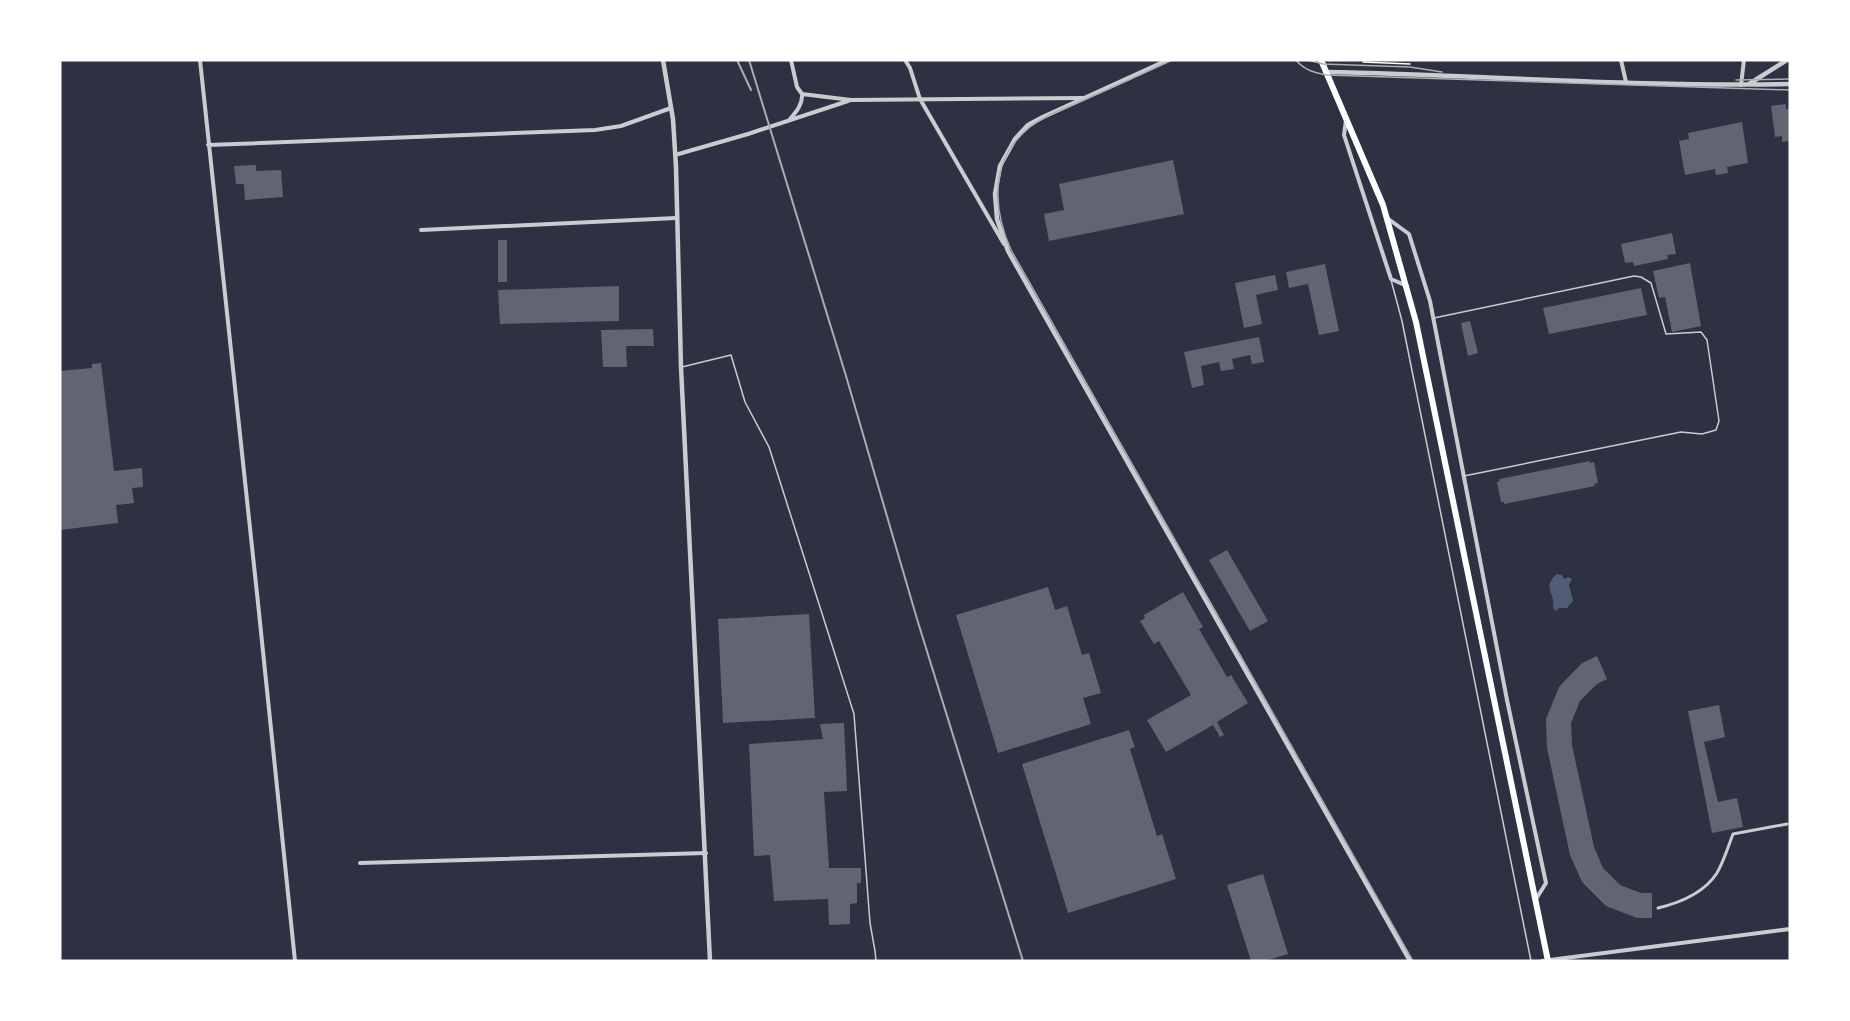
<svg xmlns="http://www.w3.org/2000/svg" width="1850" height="1021" font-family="Ubuntu,sans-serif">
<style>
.water{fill:#4f5d75}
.building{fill:#626471}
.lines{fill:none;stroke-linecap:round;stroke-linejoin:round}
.path{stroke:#fff;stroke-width:1.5}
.service{stroke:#caccd0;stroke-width:1.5}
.pedestrian{stroke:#caccd0;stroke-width:3}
.minor{stroke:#caccd0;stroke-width:4}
.tertiary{stroke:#caccd0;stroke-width:4.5}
.primary{stroke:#fff;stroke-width:6}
.tram{stroke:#abadb3;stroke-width:1.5}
.rail{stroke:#abadb3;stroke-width:2}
</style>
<rect width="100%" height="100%" fill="#2d3142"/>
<path class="water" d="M 1557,574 L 1562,575 L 1564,579 L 1569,577 L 1572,579 L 1569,585 L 1573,601 L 1567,608 L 1559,608 L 1556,611 L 1553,608 C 1556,593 1541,587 1557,574 Z"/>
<path class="building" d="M 1786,104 L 1786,109 L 1790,109 L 1790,141 L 1782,142 L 1782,136 L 1775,137 L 1771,106 Z
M 1742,122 L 1748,163 L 1727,167 L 1728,173 L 1716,175 L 1715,169 L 1685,175 L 1679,141 L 1689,139 L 1688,133 Z
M 1173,160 L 1184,214 L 1049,241 L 1044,214 L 1064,210 L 1059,184 Z
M 256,165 L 256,171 L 281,170 L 283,197 L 245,200 L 244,184 L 236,184 L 234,166 Z
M 1672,233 L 1676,254 L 1667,255 L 1668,259 L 1634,266 L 1633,262 L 1625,263 L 1621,244 Z
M 498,240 L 507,240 L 507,282 L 498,282 Z
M 1690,263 L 1701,326 L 1672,332 L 1665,297 L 1659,298 L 1653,271 Z
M 1325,264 L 1339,331 L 1319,335 L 1308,284 L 1289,288 L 1286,272 Z
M 1275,275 L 1278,290 L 1256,295 L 1262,324 L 1244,328 L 1235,283 Z
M 619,286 L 619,321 L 500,324 L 498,290 Z
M 1641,288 L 1647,315 L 1549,334 L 1543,308 Z
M 1470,321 L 1478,353 L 1468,356 L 1461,323 Z
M 653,329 L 654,346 L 626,346 L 627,367 L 603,367 L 601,330 Z
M 1259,337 L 1264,362 L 1252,364 L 1250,355 L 1232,359 L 1234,369 L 1221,371 L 1219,362 L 1201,366 L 1204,385 L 1192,388 L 1184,352 Z
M 101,363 L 114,471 L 142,468 L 143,487 L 132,488 L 134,503 L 116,505 L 118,523 L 60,530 L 60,371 L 92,368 L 92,364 Z
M 1590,461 L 1590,463 L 1594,462 L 1598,483 L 1594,484 L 1595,486 L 1504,504 L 1504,502 L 1501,502 L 1497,482 L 1500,481 L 1499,479 Z
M 1227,550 L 1268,621 L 1250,631 L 1209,560 Z
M 1048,587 L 1055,610 L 1067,606 L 1082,655 L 1089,653 L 1101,693 L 1083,698 L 1091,724 L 998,753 L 956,615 Z
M 1183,592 L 1203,627 L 1199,629 L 1227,677 L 1231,675 L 1248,703 L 1217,722 L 1224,735 L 1220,737 L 1213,725 L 1166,752 L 1147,720 L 1191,695 L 1159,641 L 1154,644 L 1140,621 L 1145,618 L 1144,615 Z
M 809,614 L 815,718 L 723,723 L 718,619 Z
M 1597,656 L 1607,679 L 1597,684 L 1580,701 L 1571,723 L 1572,745 L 1594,847 L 1603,868 L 1620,885 L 1641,893 L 1652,893 L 1652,918 L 1637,918 L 1606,906 L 1582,882 L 1570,855 L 1547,748 L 1546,719 L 1559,687 L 1582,663 Z
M 1719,705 L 1725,737 L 1704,742 L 1718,802 L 1737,798 L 1743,827 L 1712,833 L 1688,711 Z
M 844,723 L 847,791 L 824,792 L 829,868 L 861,868 L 861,883 L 857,883 L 857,903 L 850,904 L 850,924 L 829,925 L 828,899 L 774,901 L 770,855 L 754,856 L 749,744 L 823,739 L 820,724 Z
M 1129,730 L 1135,747 L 1130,749 L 1157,836 L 1162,834 L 1176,879 L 1068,913 L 1022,764 Z
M 1263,874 L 1288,954 L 1265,961 L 1251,961 L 1227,885 Z"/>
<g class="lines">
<path class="path" d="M 1363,62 L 1410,64"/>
<path class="service" d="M 1391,280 L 1402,321 L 1531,961
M 1434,318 L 1634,276 L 1641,277 L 1651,283 L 1666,334 L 1701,332 L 1707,340 L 1719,421 L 1716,430 L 1702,434 L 1681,432 L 1464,476
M 682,367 L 731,355 L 745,402 L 769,447 L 854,714 L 870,923 L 875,951 L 876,961"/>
<path class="pedestrian" d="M 1658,908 C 1679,903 1704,893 1717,873 C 1724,861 1728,847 1733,834 L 1787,824"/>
<path class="minor" d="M 200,60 L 258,603 L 295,961
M 791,60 L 797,87 L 802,94 L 851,100 L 1083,98
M 905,60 L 910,68 L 920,99 L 1004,244
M 1621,60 L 1626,82
M 1741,85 L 1744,60
M 790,119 C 796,112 803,104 802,94
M 1346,120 L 1344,135 L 1391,279 L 1407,286
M 208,145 L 595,130 L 621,126 L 671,108
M 675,155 L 748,134 L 848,101
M 1387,218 L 1409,234 L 1430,301 L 1507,700 L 1546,883 L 1536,899
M 421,230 L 676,218
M 360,863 L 706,853
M 1542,961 L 1790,929"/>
<path class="tertiary" d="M 663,60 L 673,119 L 676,167 L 681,367 L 710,961
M 1168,60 L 1043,117 L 1028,125 L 1015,139 L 1000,166 L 995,194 L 997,219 L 1008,251 L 1410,961
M 1326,72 C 1481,75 1635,87 1790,84
M 1749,84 L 1787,60"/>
<path class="primary" d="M 1321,60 L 1383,205 L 1416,322 L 1548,961"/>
<path class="tram" d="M 1172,60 C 1144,73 1116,86 1088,98 C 1069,107 1046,114 1030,127 C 990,158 992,208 1011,250 L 1413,961
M 1296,60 C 1304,70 1315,73 1327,75 L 1790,90
M 1308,60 L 1323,64 L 1410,67 L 1442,72
M 1736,80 L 1790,79"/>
<path class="rail" d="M 737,60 L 751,90
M 749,60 L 846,376 L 917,619 L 1023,961"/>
</g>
<rect width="1850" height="1021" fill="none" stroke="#ffffff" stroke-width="123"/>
</svg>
